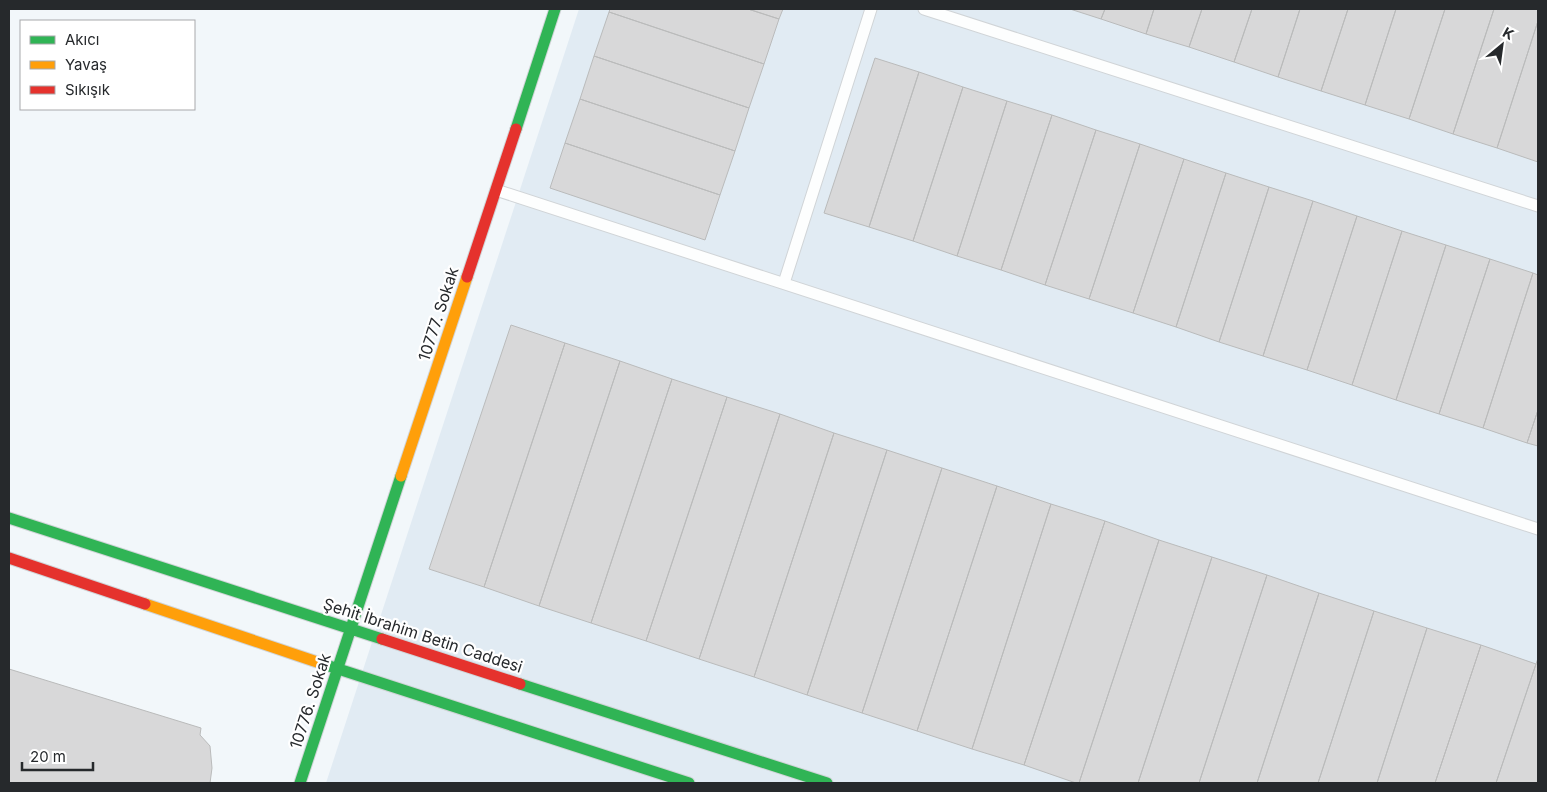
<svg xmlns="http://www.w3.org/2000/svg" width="1547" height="792" font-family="Inter,sans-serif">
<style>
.built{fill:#e1ebf3}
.building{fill:#d8d8d9;stroke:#babbbb}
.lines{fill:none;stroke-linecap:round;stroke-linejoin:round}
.lane-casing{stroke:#d0d4d7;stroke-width:13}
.fast-casing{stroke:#d0d4d7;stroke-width:13}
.slow-casing{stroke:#d0d4d7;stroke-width:13}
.jam-casing{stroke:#d0d4d7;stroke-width:13}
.lane{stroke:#fdfefe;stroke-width:11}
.fast{stroke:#30b455;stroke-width:11}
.slow{stroke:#ff9f0a;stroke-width:11}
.jam{stroke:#e5322d;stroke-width:11}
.labels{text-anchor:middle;stroke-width:4.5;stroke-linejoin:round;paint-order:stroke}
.street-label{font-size:16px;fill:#26292c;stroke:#fff}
</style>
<rect width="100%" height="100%" fill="#f2f7fa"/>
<path class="built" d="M 579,9 L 1538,9 L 1538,783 L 326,783 Z"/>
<path class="building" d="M 610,9 L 748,9 L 779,19 L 764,64 L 609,12 Z
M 748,9 L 783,9 L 779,19 Z
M 1070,9 L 1105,9 L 1101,19 Z
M 1105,9 L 1154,9 L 1146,34 L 1101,19 Z
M 1154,9 L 1202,9 L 1189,47 L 1146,34 Z
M 1202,9 L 1252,9 L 1234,62 L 1189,47 Z
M 1252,9 L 1300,9 L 1278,77 L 1234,62 Z
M 1300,9 L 1348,9 L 1321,91 L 1278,77 Z
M 1348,9 L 1396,9 L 1365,105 L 1321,91 Z
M 1396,9 L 1445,9 L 1409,119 L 1365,105 Z
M 1445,9 L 1494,9 L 1453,134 L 1409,119 Z
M 1494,9 L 1538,9 L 1538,21 L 1497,148 L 1453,134 Z
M 609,12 L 764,64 L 749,108 L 594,56 Z
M 1538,21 L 1538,162 L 1497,148 Z
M 594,56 L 749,108 L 735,151 L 580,99 Z
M 875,58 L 919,72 L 869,227 L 824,213 Z
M 919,72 L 963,87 L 913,241 L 869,227 Z
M 963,87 L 1007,101 L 957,256 L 913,241 Z
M 580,99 L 735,151 L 720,195 L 565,143 Z
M 1007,101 L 1052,115 L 1001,270 L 957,256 Z
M 1052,115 L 1096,130 L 1045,285 L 1001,270 Z
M 1096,130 L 1140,144 L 1089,299 L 1045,285 Z
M 565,143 L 720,195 L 705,240 L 550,188 Z
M 1140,144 L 1184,159 L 1133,313 L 1089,299 Z
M 1184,159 L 1226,173 L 1176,327 L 1133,313 Z
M 1226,173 L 1269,187 L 1219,342 L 1176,327 Z
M 1269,187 L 1313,201 L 1263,356 L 1219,342 Z
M 1313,201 L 1357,216 L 1307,370 L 1263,356 Z
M 1357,216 L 1402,231 L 1352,385 L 1307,370 Z
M 1402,231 L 1446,245 L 1396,400 L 1352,385 Z
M 1446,245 L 1490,259 L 1439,414 L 1396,400 Z
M 1490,259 L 1533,273 L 1483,428 L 1439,414 Z
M 1533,273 L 1538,275 L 1538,410 L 1527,443 L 1483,428 Z
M 511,325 L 565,343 L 484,587 L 429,569 Z
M 565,343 L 620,361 L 539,606 L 484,587 Z
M 620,361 L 672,379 L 591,623 L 539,606 Z
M 672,379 L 727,397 L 646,641 L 591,623 Z
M 727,397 L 780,414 L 699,659 L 646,641 Z
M 1538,410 L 1538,446 L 1527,443 Z
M 780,414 L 834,433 L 754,677 L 699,659 Z
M 834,433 L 887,450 L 807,695 L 754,677 Z
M 887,450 L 942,468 L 862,713 L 807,695 Z
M 942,468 L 997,486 L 917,731 L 862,713 Z
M 997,486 L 1051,504 L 972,749 L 917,731 Z
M 1051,504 L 1105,521 L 1024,765 L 972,749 Z
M 1105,521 L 1159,540 L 1079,783 L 1076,783 L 1024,765 Z
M 1159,540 L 1212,557 L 1138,783 L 1079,783 Z
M 1212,557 L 1267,575 L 1199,783 L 1138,783 Z
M 1267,575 L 1319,593 L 1257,783 L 1199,783 Z
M 1319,593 L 1374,611 L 1318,783 L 1257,783 Z
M 1374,611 L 1427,628 L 1377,783 L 1318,783 Z
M 1427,628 L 1481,645 L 1435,783 L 1377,783 Z
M 1481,645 L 1536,664 L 1496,783 L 1435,783 Z
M 1538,658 L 1538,783 L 1496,783 L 1536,664 Z
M 9,669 L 201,728 L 200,735 L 210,746 L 212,768 L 210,783 L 9,783 Z"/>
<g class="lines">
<defs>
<path id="lane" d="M 924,9 L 1538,206
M 496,190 L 1538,529
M 784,283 L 871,9"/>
<path id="fast" d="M 516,129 L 555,9
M 9,518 L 382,639
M 323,664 L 689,783
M 520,684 L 827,783
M 300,783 L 401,476"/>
<path id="slow" d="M 401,476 L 467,277
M 145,604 L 323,664"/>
<path id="jam" d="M 467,277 L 516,129
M 9,558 L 145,604
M 382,639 L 520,684"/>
</defs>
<use href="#lane" class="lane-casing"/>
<use href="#fast" class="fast-casing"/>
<use href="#slow" class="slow-casing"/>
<use href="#jam" class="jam-casing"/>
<use href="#lane" class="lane"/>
<use href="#fast" class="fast"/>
<use href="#slow" class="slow"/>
<use href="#jam" class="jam"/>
</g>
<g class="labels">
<g class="street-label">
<text transform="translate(438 314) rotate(-72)" y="6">10777. Sokak</text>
<text transform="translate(423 635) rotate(18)" y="6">Şehit İbrahim Betin Caddesi</text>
<text transform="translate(310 701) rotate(-72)" y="6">10776. Sokak</text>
</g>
</g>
<rect width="1547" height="792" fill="none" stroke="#26292c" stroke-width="20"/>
<rect x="20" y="20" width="175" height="90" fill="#ffffff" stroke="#a8a9ab"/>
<rect x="30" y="36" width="25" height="8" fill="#30b455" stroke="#a8a9ab"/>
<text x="65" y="45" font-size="15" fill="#26292c">Akıcı</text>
<rect x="30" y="61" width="25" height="8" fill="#ff9f0a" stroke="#a8a9ab"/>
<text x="65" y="70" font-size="15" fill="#26292c">Yavaş</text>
<rect x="30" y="86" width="25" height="8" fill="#e5322d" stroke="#a8a9ab"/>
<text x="65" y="95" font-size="15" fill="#26292c">Sıkışık</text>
<g transform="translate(1502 45) rotate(29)" stroke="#ffffff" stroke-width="4" paint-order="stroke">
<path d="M0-4L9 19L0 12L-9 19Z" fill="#26292c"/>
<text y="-8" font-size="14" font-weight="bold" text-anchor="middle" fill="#26292c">K</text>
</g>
<path d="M22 762v8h71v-8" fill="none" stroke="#26292c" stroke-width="2.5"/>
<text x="30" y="762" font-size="15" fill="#26292c" stroke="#ffffff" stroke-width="4" paint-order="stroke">20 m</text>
</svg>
